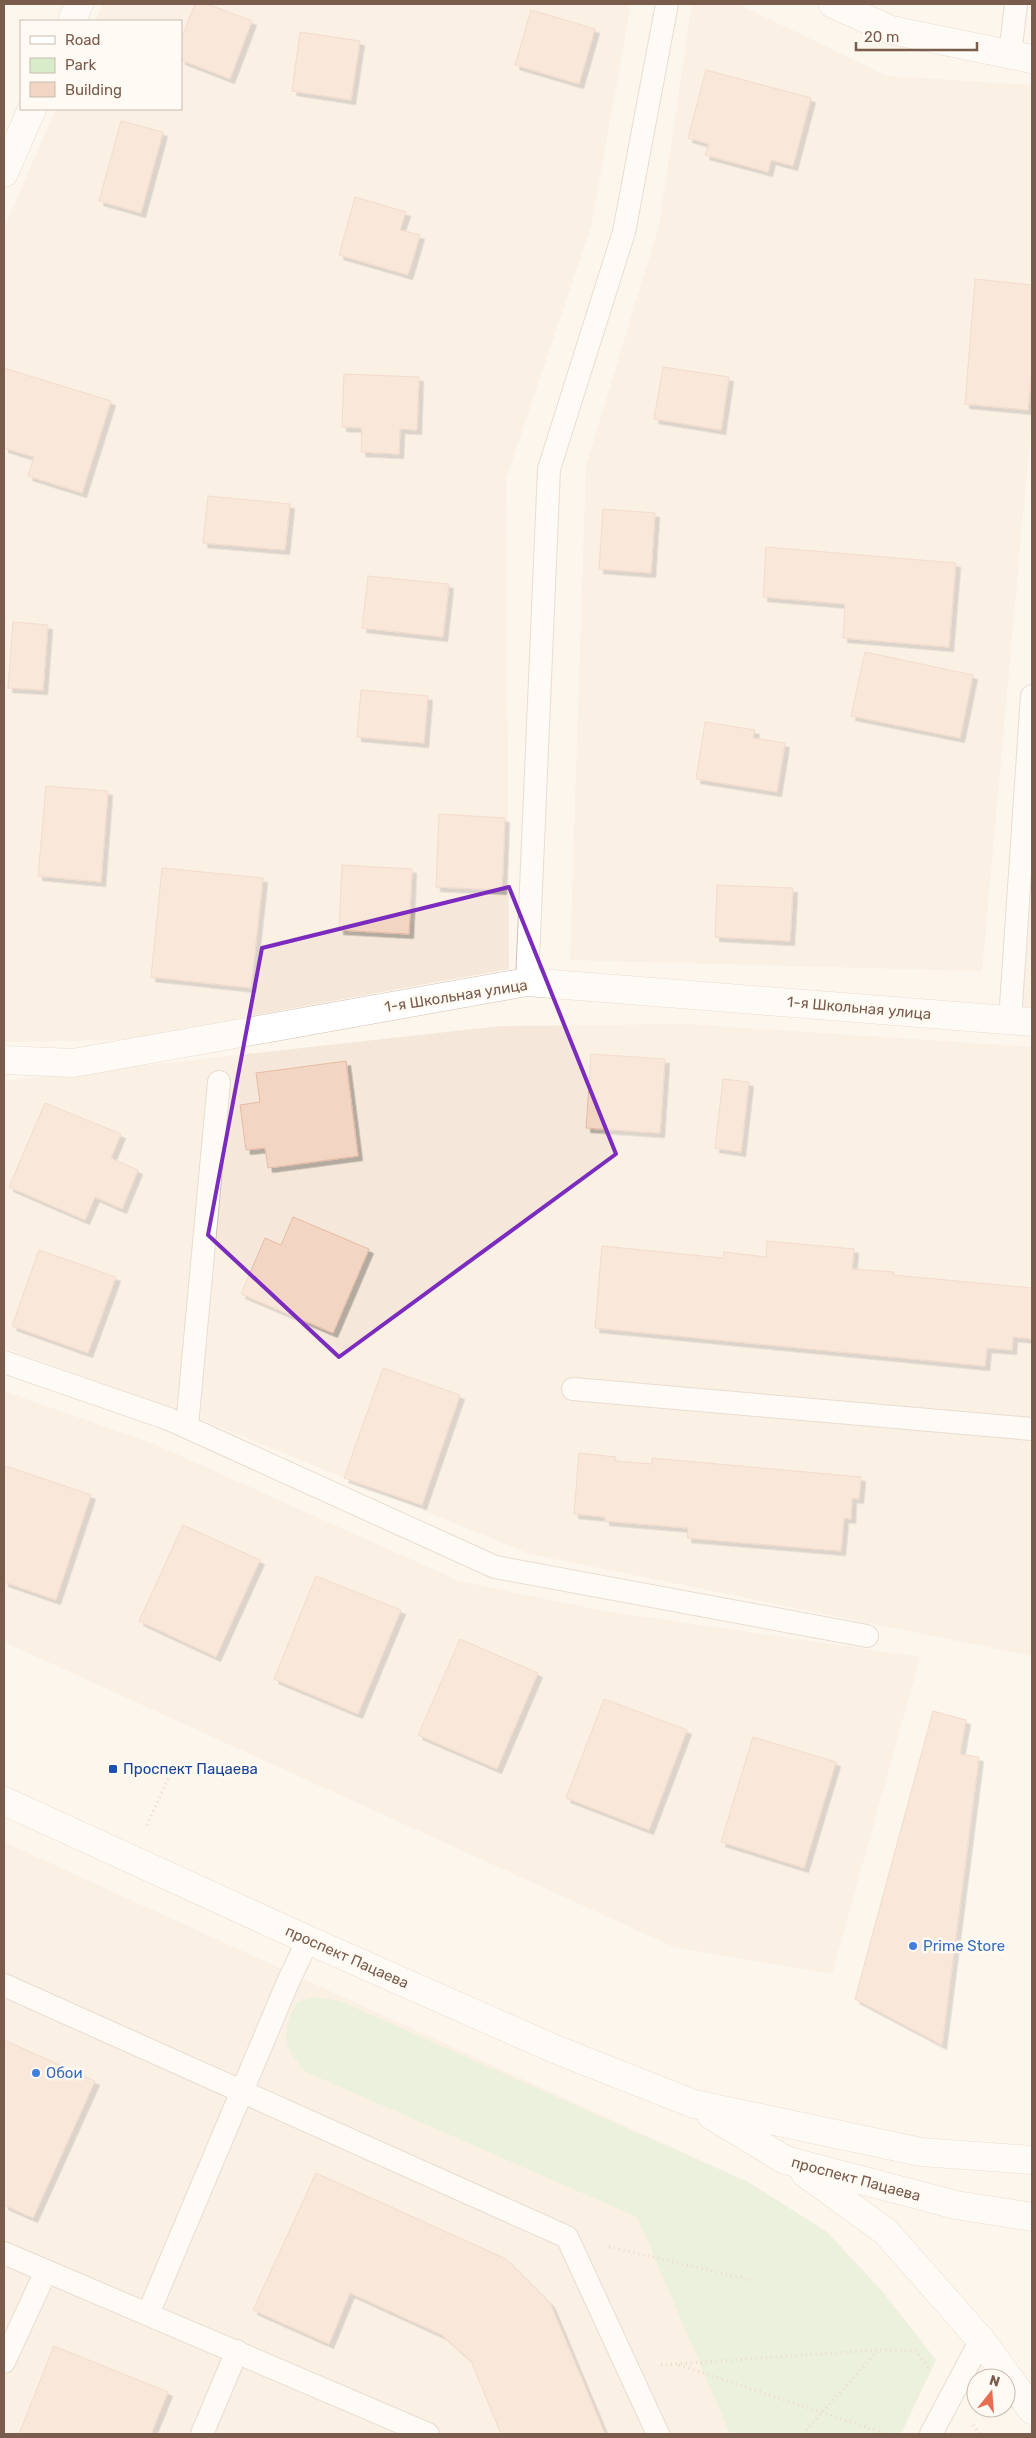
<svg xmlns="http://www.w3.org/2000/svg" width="1036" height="2438" font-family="Rubik,sans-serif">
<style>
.residential{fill:#f5e8da}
.green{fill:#d8ecc9}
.building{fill:#f3d5c3;stroke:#e6bba3;filter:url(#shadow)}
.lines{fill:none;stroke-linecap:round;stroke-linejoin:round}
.service-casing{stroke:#d1beb0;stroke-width:24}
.minor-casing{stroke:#d1beb0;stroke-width:29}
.tertiary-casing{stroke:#d1beb0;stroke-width:29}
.secondary-casing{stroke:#d6c0b0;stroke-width:29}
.path{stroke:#d9b8a5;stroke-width:3;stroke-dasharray:1 4;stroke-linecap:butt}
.service{stroke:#fff;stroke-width:22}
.minor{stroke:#fff;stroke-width:28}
.tertiary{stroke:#fff;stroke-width:28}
.secondary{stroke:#fff;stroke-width:28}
.marked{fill:none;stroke:#7b2cbf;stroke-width:4;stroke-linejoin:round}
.transit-dot{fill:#1a4fb4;stroke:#fffaf3;stroke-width:2}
.shop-dot{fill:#3f7fe0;stroke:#fffaf3;stroke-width:2}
.labels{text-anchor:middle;stroke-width:5;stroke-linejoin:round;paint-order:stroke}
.street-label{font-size:15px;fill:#7a5c4d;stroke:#fffaf3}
.transit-label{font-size:15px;fill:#164399;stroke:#fffaf3;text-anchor:start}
.shop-label{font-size:15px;fill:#366cbe;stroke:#fffaf3;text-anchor:start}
</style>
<defs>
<filter id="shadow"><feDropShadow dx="4.5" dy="4.5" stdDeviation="0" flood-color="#0004"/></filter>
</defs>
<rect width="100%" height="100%" fill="#fdf6ec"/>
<path class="residential" d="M 103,4 L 631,4 L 591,226 L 506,479 L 509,969 L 118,1040 L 4,1042 L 4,228 L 56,109 L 181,109 L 181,21 L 95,21 Z
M 692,4 L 738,4 L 887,76 L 1032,85 L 1032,415 L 982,971 L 570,960 L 586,466 L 659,226 Z
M 1032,873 L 1032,1008 L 1022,1008 Z
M 687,1024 L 1032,1047 L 1032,1656 L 530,1554 L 178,1410 L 4,1348 L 4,1081 L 500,1026 Z
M 4,1391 L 154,1444 L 459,1581 L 604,1611 L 920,1657 L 832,1974 L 674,1947 L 4,1642 Z
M 4,1842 L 748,2182 L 827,2232 L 882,2291 L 921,2340 L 872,2434 L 4,2434 Z"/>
<path class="green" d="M 315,1997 L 340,2001 L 748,2182 L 827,2232 L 882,2291 L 936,2360 L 901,2434 L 730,2434 L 637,2217 L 306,2072 C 283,2048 280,2031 297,2002 Z"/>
<path class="building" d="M 195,4 L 207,4 L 252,21 L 230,79 L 181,60 L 181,39 Z
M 531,10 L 595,29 L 579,84 L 515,65 Z
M 300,32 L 360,41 L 351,100 L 292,91 Z
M 706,70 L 811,98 L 793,166 L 771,160 L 768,172 L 705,155 L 709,144 L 688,138 Z
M 121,121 L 163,132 L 141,213 L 99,201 Z
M 355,197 L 406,212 L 400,230 L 420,235 L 408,275 L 339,255 Z
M 975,279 L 1032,285 L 1032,365 L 1028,410 L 965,404 Z
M 663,367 L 729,377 L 721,430 L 654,419 Z
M 4,368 L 111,401 L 82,493 L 28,476 L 34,457 L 4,448 Z
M 344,374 L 419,377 L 417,430 L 400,429 L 399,454 L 361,452 L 362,428 L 342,427 Z
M 208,496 L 290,504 L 285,550 L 203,543 Z
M 603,509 L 655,513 L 651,573 L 599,569 Z
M 766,547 L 956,563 L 949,647 L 843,638 L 845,604 L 763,597 Z
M 368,576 L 449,584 L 443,637 L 362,628 Z
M 13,622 L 48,625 L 43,690 L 8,688 Z
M 865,652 L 973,675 L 960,738 L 851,716 Z
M 361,690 L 428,696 L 424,743 L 357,737 Z
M 705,722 L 755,730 L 753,738 L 785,743 L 777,792 L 696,779 Z
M 46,786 L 108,791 L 101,882 L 38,876 Z
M 439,814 L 505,818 L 502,890 L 436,887 Z
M 342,865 L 412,869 L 409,934 L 339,930 Z
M 162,868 L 263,878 L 251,988 L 151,977 Z
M 717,885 L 793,888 L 790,941 L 715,937 Z
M 591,1054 L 665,1059 L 660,1133 L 586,1128 Z
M 346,1061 L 358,1156 L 268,1168 L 265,1148 L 246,1150 L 240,1105 L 260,1102 L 256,1073 Z
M 723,1079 L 749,1082 L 741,1152 L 715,1148 Z
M 45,1103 L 121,1134 L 111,1158 L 138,1170 L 122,1209 L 95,1197 L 85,1220 L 9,1187 Z
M 293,1217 L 369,1249 L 333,1333 L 241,1294 L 265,1238 L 281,1245 Z
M 767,1241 L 854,1249 L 852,1269 L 894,1272 L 893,1275 L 1032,1288 L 1032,1339 L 1013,1337 L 1012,1350 L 987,1348 L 985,1366 L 595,1328 L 602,1246 L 723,1258 L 724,1252 L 766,1257 Z
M 39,1250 L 116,1277 L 88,1353 L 12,1326 Z
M 383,1368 L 460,1395 L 422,1505 L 344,1478 Z
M 579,1453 L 616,1457 L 615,1461 L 652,1464 L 652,1458 L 861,1477 L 859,1499 L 852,1498 L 851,1519 L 844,1518 L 841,1551 L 687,1538 L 688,1528 L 605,1521 L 605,1517 L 574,1514 Z
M 6,1466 L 91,1495 L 56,1600 L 4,1582 L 4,1472 Z
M 183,1525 L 260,1560 L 216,1657 L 139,1621 Z
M 316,1576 L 401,1610 L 358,1714 L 274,1679 Z
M 460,1639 L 538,1673 L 497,1769 L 418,1735 Z
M 604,1699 L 687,1730 L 649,1830 L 566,1798 Z
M 933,1711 L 966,1720 L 960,1754 L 979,1757 L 942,2045 L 855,1999 Z
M 753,1737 L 836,1762 L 804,1868 L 721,1842 Z
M 4,2040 L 95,2081 L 33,2218 L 4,2205 Z
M 316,2173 L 506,2259 L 550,2303 L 605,2434 L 501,2434 L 471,2361 L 442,2335 L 350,2293 L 329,2344 L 253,2310 Z
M 54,2346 L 168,2392 L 151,2434 L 19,2434 Z"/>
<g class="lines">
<defs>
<path id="service" d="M 1010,55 L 1016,4
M 527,982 L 549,469 L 624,232 L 667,4
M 1010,1020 L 1032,696
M 4,1362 L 169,1419 L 495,1567 L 867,1636
M 573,1389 L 1032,1429
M 187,1426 L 219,1082
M 4,1985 L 567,2237 L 658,2434
M 4,2253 L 428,2434
M 148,2314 L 288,1982 L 308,1940
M 4,2362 L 46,2271
M 202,2434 L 237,2351
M 931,2434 L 981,2340"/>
<path id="minor" d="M 72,21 L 79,4
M 4,173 L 32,109
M 4,1060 L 73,1063 L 527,982 L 1032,1022"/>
<path id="tertiary" d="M 833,4 L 891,30 L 1032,59"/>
<path id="secondary" d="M 4,1801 L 308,1940 L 557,2050 L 694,2104 L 921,2152 L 1032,2160
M 711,2115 L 785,2160 L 956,2205 L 1032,2217
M 805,2173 L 886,2232 L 981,2340 L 1032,2410"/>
</defs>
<use href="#service" class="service-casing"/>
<use href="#minor" class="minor-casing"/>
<use href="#tertiary" class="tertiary-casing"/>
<use href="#secondary" class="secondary-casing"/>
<path class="path" d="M 147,1825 L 173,1768
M 609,2247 L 751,2280
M 661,2365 L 878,2350
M 679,2365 L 887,2434
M 973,2425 L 980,2434
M 803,2434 L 878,2350 L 916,2351 L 929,2368"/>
<use href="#service" class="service"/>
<use href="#minor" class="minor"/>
<use href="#tertiary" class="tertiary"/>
<use href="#secondary" class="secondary"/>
</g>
<path d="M0 0H1036V2438H0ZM 509,887 L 616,1154 L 339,1357 L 208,1235 L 262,948 Z" fill="#fdf6ec" fill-opacity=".55" fill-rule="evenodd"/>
<path class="marked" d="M 509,887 L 616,1154 L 339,1357 L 208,1235 L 262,948 Z"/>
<rect class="transit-dot" x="108" y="1764" width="10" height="10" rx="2.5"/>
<g class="shop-dot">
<circle cx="913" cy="1946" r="5"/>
<circle cx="36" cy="2073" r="5"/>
</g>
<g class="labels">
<g class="street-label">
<text transform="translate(456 996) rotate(-9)" y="5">1-я Школьная улица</text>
<text transform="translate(859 1008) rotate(5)" y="5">1-я Школьная улица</text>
<text transform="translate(347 1957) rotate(24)" y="5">проспект Пацаева</text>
<text transform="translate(856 2179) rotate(15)" y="5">проспект Пацаева</text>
</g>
<g class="transit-label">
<text x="123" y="1774">Проспект Пацаева</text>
</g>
<g class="shop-label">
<text x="923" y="1951">Prime Store</text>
<text x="46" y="2078">Обои</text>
</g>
</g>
<rect width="1036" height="2438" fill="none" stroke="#7a5c4d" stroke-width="10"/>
<rect x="20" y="20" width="162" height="90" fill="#fffaf3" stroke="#cabbb1"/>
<rect x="30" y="36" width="25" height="8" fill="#ffffff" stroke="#cabbb1"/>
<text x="65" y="45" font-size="15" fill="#7a5c4d">Road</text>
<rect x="30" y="58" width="25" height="15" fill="#d8ecc9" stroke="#cabbb1"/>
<text x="65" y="70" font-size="15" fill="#7a5c4d">Park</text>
<rect x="30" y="82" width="25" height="15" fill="#f3d5c3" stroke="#cabbb1"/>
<text x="65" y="95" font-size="15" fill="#7a5c4d">Building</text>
<g transform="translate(991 2393) rotate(17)"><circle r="24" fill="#fffaf3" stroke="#cabbb1"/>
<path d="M0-4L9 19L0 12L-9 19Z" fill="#e76f51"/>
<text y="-8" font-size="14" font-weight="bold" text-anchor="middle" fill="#7a5c4d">N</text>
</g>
<path d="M856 42v8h121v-8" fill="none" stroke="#7a5c4d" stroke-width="2.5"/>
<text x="864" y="42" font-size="15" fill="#7a5c4d" stroke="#fffaf3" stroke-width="4" paint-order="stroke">20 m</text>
</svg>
